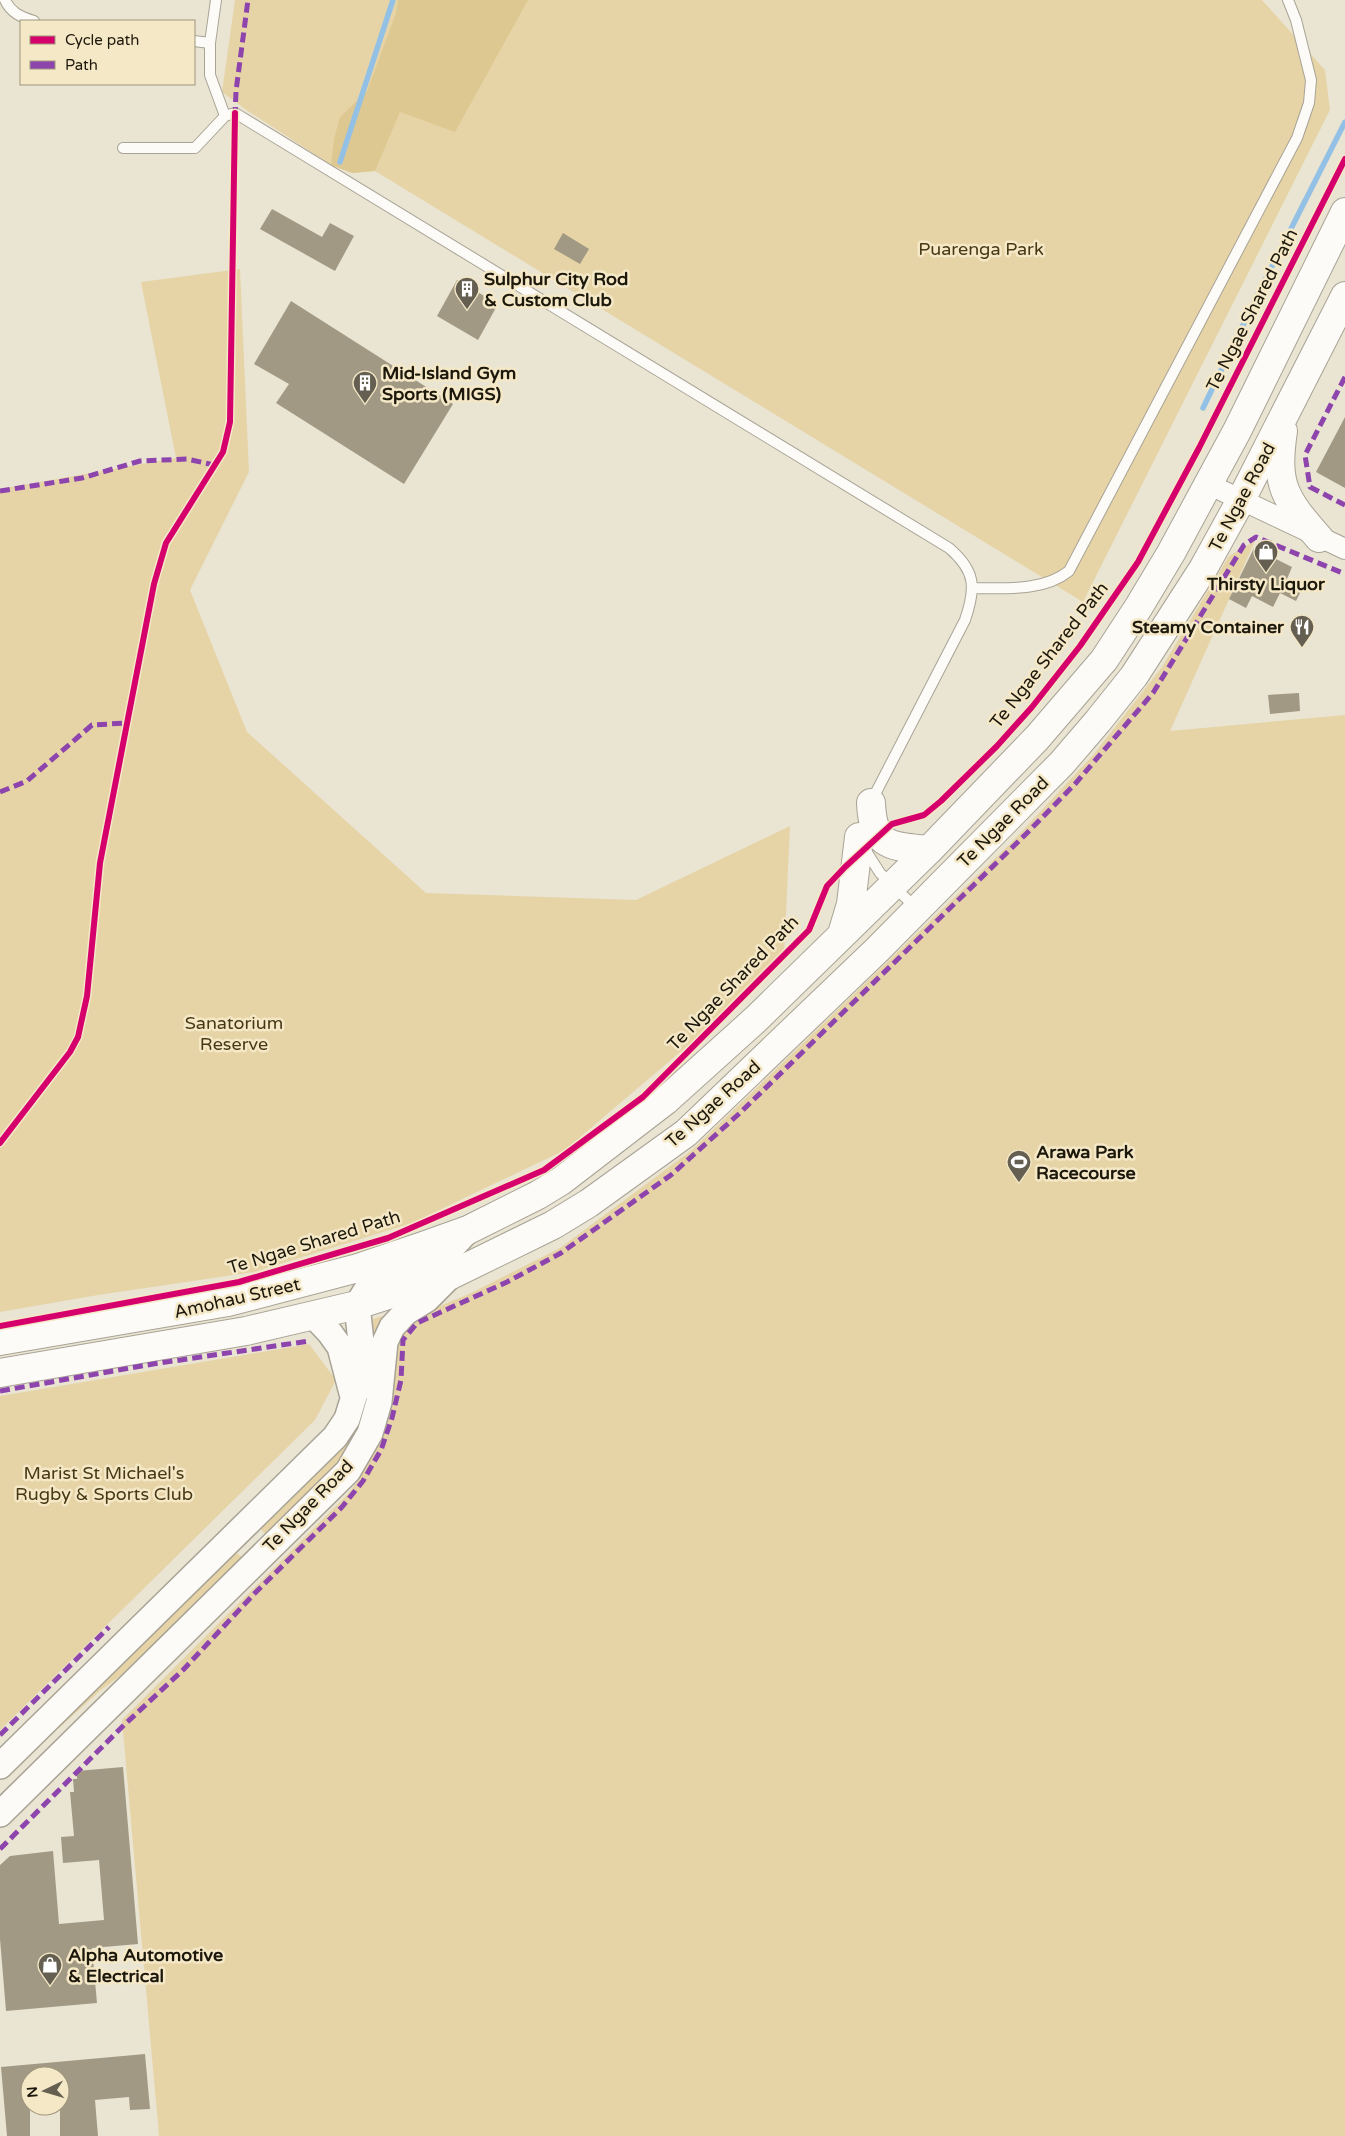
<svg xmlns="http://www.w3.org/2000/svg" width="1345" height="2136" font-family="'Varela Round',sans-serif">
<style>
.green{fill:#e6d4a7}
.forest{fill:#dec891}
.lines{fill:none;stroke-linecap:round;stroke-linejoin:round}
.stream{stroke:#93c1e6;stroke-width:5.5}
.building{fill:#a19984}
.service-casing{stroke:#a8a395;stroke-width:12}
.minor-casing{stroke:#a8a395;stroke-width:22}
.tertiary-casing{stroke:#a8a395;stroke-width:28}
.primary-casing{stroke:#a8a395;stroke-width:30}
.service{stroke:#fcfbf8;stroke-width:10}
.minor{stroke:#fcfbf8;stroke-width:20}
.tertiary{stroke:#fcfbf8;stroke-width:25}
.primary{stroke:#fcfbf8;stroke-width:28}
.quiet{stroke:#8e44ad;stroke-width:5;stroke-dasharray:10 5;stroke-linecap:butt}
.cycleway-casing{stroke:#f5e8c7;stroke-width:9}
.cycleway{stroke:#d6006c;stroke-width:6}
.labels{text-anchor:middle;stroke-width:5;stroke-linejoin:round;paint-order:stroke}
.park-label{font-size:18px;fill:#473913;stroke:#f5e8c7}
.poi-label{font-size:18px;font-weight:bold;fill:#1d180c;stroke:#f5e8c7;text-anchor:start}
.street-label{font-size:18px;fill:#1d180c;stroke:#f5e8c7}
</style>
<rect width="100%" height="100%" fill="#eae4d2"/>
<path class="green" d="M 235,0 L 1262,0 L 1325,70 L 1330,110 L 1083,602 L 375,171 L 352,173 L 331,165 L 245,109 L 222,92 Z
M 240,269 L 249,472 L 190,590 L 247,732 L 426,893 L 636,900 L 790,826 L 784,956 L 692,1042 L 565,1150 L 412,1223 L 254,1272 L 98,1295 L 0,1312 L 0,489 L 176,458 L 141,282 Z
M 1255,541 L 1170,731 L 1345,715 L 1345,2136 L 159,2136 L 122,1720 L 348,1494 L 360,1478 L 374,1443 L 397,1340 L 421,1314 L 471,1293 L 560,1248 L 692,1150 L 1012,842 L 1094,754 L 1162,667 L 1229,556 Z
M 386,1315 L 377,1394 L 346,1458 L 269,1533 L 264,1533 L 261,1529 L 262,1524 L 340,1449 L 366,1321 Z
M 309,1344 L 336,1380 L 315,1420 L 0,1730 L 0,1396 Z
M 236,1553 L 241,1556 L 241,1563 L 142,1660 L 101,1690 L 59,1728 L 56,1725 L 229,1554 Z"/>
<path class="forest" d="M 398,0 L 528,0 L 455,132 L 400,112 L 375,171 L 352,173 L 331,165 L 334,139 L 340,117 L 367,91 L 396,13 Z"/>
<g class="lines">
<path class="stream" d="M 340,162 L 393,0
M 1203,408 L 1258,294 L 1345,122"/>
</g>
<path class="building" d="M 272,209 L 322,237 L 330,223 L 354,236 L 335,271 L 260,229 Z
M 563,233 L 589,249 L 580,264 L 554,249 Z
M 457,280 L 498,304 L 478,340 L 437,316 Z
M 291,301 L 453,404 L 404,484 L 276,403 L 289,384 L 254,364 Z
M 1345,417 L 1345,488 L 1316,472 Z
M 1254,548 L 1292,567 L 1287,579 L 1303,587 L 1296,601 L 1280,593 L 1273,607 L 1252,596 L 1246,608 L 1229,599 Z
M 1299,693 L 1300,711 L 1270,714 L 1268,695 Z
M 123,1767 L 138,1944 L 92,1948 L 97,2003 L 6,2011 L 0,1939 L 0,1865 L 10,1856 L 53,1851 L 59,1924 L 104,1920 L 99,1860 L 63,1863 L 61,1837 L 74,1836 L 70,1792 L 74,1792 L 73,1779 L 77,1779 L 77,1771 Z
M 145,2054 L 150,2109 L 130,2110 L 129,2097 L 95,2100 L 98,2136 L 60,2136 L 60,2076 L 30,2076 L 30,2136 L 7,2136 L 1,2067 Z"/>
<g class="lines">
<defs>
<path id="service" d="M 5,0 C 11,13 21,17 34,21
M 216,0 L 210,43 L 210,75 L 225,116
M 194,41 L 210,43
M 123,148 L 195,148 L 225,116 L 235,113 L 949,548 C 976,571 976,588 965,620 L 871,802
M 972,588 C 1004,588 1043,592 1069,571 L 1297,138 L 1309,103 L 1311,80 L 1296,20 L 1288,0
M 864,848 L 880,873 L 916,908"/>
<path id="minor" d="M 1208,484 L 1345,549"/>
<path id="tertiary" d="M 313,1315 L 330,1333 L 340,1347 L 352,1393
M 0,1766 L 335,1437 L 347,1419 L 360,1377 L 362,1351 L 357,1305 L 367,1289 L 379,1280 L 443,1257 L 468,1230
M 0,1814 L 348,1471 L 370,1433 L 379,1402 L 385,1342 L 392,1327 L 406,1312 L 427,1299 L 451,1275"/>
<path id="primary" d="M 1283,431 C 1275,485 1284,498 1319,538
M 871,803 C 873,848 891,846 929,850
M 842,934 L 851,904 L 859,837
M 0,1341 L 228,1302 L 358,1268 L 423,1246 L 468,1230 L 538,1195 L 561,1181 L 665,1101 L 755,1020 L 929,850 L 1037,738 L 1104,660 L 1138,608 L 1171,553 L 1237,431 L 1345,212
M 0,1373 L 246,1331 L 357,1305 L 451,1275 L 553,1225 L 589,1203 L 686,1133 L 877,950 L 1062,763 L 1098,721 L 1134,676 L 1203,569 L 1241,500 L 1345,296"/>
</defs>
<use href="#service" class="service-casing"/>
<use href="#minor" class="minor-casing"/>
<use href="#tertiary" class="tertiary-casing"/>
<use href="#primary" class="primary-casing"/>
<use href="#service" class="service"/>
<use href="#minor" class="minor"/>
<use href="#tertiary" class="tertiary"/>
<use href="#primary" class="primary"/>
<path class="quiet" d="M 235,117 L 236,91 L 248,0
M 1345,377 L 1305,455 L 1310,487 L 1345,505
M 0,491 L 82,478 L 140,461 L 187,459 L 214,465
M 0,792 L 27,781 L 92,725 L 127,723
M 0,1391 L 153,1364 L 309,1341
M 0,1735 L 109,1627
M 0,1849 L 123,1726 L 183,1670 L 255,1593 L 342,1507 L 363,1481 L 381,1450 L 392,1418 L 401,1380 L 403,1340 L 417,1323 L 507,1282 L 561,1253 L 671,1175 L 741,1112 L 1026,834 L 1075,784 L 1153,693 L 1244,545 L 1256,537 L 1345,574"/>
<defs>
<path id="cycleway" d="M 0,1143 L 70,1052 L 78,1037 L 87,996 L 100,863 L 154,584 L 166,543 L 223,452 L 230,422 L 235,113
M 0,1326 L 239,1282 L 388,1238 L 544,1170 L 643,1097 L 809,930 L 827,886 L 845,867 L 892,824 L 924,815 L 941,801 L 997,746 L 1032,707 L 1080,646 L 1138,562 L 1199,448 L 1345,159"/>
</defs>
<use href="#cycleway" class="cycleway-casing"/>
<use href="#cycleway" class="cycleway"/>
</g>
<defs>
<symbol id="building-pin" viewBox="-11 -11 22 30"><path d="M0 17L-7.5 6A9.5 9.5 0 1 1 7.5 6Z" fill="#655f51" stroke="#f5e8c7"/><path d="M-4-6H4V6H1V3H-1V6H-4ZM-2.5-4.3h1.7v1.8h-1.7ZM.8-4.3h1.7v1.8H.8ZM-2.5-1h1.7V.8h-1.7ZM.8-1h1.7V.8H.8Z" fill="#fff"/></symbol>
<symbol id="shop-pin" viewBox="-11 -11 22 30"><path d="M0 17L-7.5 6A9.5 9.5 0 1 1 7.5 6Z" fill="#655f51" stroke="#f5e8c7"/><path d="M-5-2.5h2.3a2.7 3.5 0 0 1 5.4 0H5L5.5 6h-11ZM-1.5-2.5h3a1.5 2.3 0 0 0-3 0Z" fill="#fff"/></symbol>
<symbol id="restaurant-pin" viewBox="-11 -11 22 30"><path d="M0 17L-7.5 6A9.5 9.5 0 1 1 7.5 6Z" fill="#655f51" stroke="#f5e8c7"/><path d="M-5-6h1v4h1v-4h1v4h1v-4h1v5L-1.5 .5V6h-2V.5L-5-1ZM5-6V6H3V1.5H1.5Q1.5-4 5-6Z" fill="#fff"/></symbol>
<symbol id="stadium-pin" viewBox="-11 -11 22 30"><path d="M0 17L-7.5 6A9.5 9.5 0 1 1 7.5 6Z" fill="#655f51" stroke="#f5e8c7"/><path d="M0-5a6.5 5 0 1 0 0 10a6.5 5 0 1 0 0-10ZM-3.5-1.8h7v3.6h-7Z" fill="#fff"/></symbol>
</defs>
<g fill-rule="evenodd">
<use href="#building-pin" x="453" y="275" width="28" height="38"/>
<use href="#building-pin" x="351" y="369" width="28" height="38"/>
<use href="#shop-pin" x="1252" y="538" width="28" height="38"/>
<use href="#restaurant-pin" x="1288" y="613" width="28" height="38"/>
<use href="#stadium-pin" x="1005" y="1148" width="28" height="38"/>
<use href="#shop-pin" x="36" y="1951" width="28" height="38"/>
</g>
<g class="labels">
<g class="park-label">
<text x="981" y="255">Puarenga Park</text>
<text x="234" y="1029">Sanatorium<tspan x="234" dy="21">Reserve</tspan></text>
<text x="104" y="1479">Marist St Michael's<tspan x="104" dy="21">Rugby &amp; Sports Club</tspan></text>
</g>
<g class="poi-label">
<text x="484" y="285">Sulphur City Rod<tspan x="484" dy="21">&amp; Custom Club</tspan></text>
<text x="382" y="379">Mid-Island Gym<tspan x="382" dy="21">Sports (MIGS)</tspan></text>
<text x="1266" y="590" text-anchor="middle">Thirsty Liquor</text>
<text x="1284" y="633" text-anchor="end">Steamy Container</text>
<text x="1036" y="1158">Arawa Park<tspan x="1036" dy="21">Racecourse</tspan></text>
<text x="68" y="1961">Alpha Automotive<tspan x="68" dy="21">&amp; Electrical</tspan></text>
</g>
<g class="street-label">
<text transform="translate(1252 310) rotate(-63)" y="6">Te Ngae Shared Path</text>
<text transform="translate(1242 497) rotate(-62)" y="6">Te Ngae Road</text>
<text transform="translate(1049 655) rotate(-52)" y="6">Te Ngae Shared Path</text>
<text transform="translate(1003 822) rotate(-45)" y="6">Te Ngae Road</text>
<text transform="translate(733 983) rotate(-46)" y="6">Te Ngae Shared Path</text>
<text transform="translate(713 1104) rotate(-42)" y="6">Te Ngae Road</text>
<text transform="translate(314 1242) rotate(-17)" y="6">Te Ngae Shared Path</text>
<text transform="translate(237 1298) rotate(-13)" y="6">Amohau Street</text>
<text transform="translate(308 1506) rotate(-46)" y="6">Te Ngae Road</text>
</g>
</g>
<rect x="20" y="20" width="175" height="65" fill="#f5e8c7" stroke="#9f957c"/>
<rect x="30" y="36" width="25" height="8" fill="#d6006c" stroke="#9f957c"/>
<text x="65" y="45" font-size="15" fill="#1d180c">Cycle path</text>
<rect x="30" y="61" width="25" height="8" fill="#8e44ad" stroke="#9f957c"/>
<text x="65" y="70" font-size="15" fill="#1d180c">Path</text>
<g transform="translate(45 2091) rotate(265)"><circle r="24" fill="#f5e8c7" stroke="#9f957c"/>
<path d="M0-4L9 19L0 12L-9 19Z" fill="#655f51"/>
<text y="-8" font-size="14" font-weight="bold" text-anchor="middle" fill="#1d180c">N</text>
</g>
</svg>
